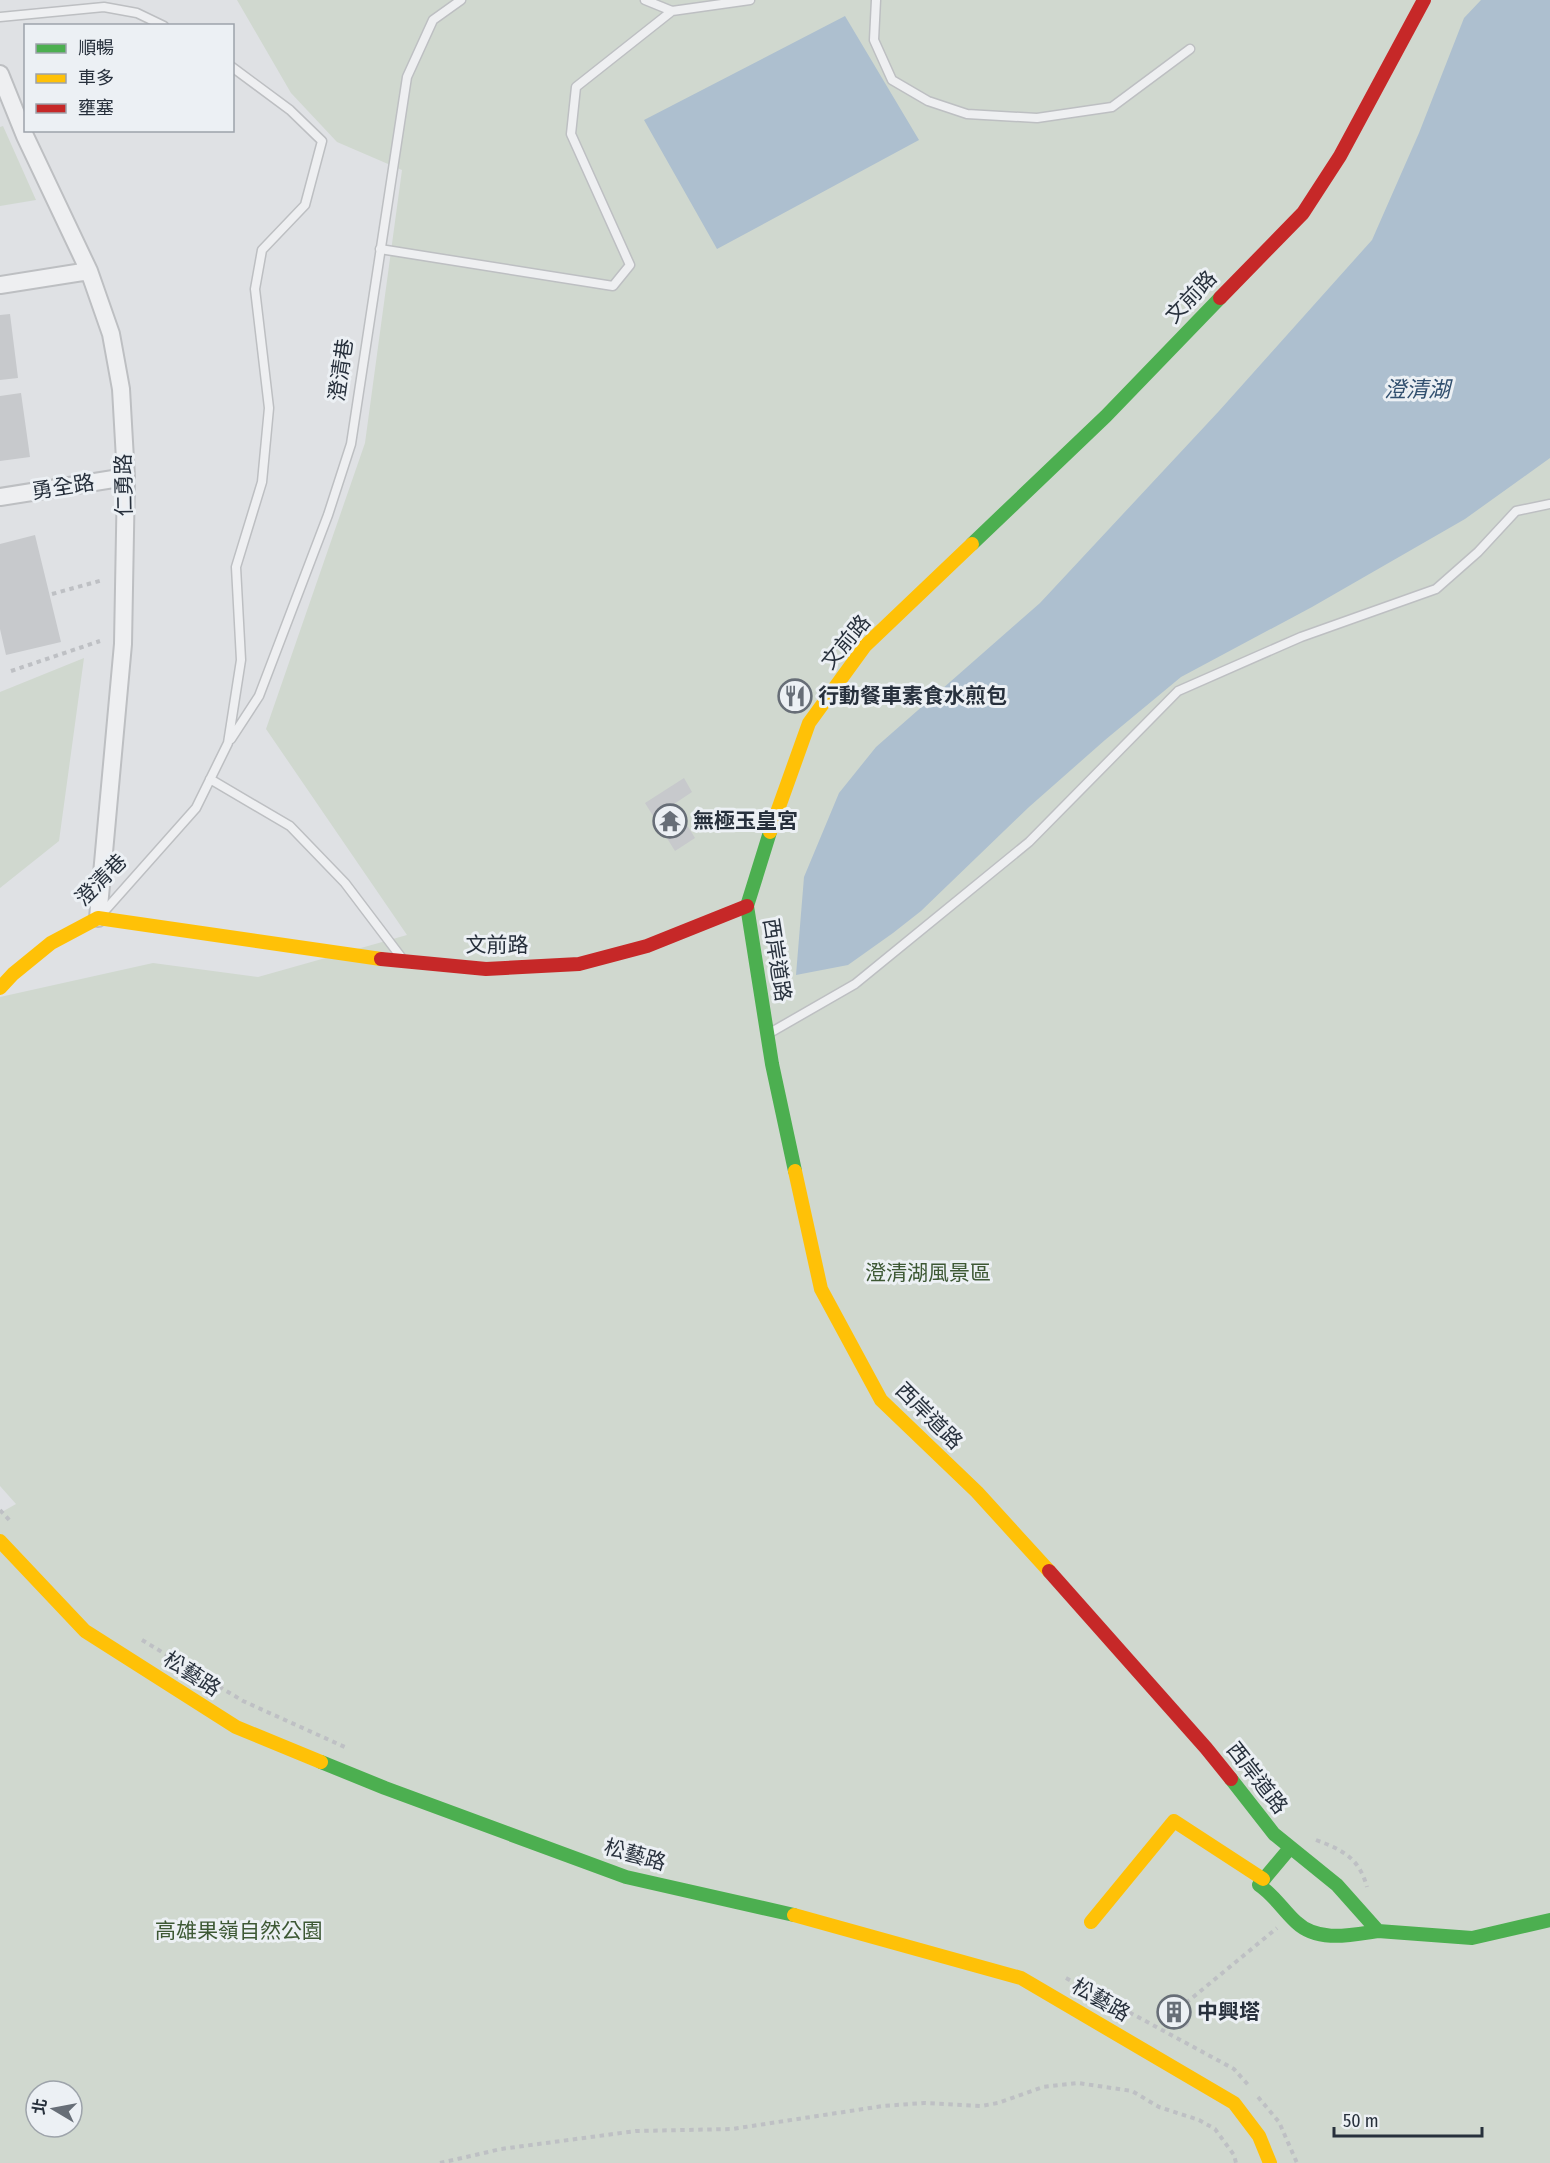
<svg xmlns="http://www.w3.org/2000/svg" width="1550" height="2163" font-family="'Fira Sans Condensed','Noto Sans TC',sans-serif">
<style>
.green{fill:#d0d8cf;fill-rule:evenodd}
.water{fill:#adbfcf}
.building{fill:#c7c9cc}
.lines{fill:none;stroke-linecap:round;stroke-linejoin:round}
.lane-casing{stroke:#bdbfc2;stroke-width:11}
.street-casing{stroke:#bdbfc2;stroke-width:20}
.path{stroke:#bec0c4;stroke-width:4;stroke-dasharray:4.5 4.5;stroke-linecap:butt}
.lane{stroke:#eeeff1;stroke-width:8}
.street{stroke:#eeeff1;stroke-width:16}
.fast{stroke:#4caf50;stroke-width:14}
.slow{stroke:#ffc107;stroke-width:14}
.jam{stroke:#c62828;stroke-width:14}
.labels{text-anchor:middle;stroke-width:6;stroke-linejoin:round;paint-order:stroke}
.street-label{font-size:21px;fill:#27303c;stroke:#ecf0f4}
.poi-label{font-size:21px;font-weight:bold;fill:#27303c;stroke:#ecf0f4;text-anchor:start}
.park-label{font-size:21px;fill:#3d5834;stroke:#ecf0f4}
.water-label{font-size:22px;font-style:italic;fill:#32506f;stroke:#ecf0f4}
</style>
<rect width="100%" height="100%" fill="#dfe1e4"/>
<path class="green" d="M 237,0 L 1550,0 L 1550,2163 L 0,2163 L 0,1513 L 16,1504 L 0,1486 L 0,997 L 153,963 L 258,977 L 407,935 L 266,729 L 365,443 L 402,170 L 337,142 L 291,93 ZM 36,2091 L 72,2091 L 72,2127 L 36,2127 Z
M 3,126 L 36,200 L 0,206 L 0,127 Z
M 84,658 L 59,841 L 0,888 L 0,692 Z"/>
<path class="water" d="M 1481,0 L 1550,0 L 1550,458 L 1465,519 L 1312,607 L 1181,677 L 1105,740 L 1029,807 L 921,911 L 893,933 L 848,965 L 796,975 L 804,877 L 839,793 L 876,747 L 1040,603 L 1219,411 L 1372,240 L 1419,133 L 1464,18 Z
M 845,16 L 919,140 L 717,249 L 644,120 Z"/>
<path class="building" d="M 10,314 L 18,378 L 0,380 L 0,315 Z
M 21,393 L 30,457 L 0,461 L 0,396 Z
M 35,535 L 61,642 L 6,655 L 0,629 L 0,544 Z
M 684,778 L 692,792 L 674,804 L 695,838 L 675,851 L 645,803 Z
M 1181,1997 L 1189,2007 L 1190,2019 L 1188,2026 L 1180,2029 L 1168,2026 L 1158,2018 L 1158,2005 L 1166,1999 Z"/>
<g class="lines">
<defs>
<path id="lane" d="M 645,0 L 672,11 L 750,0
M 876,0 L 874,40 L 892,80 L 928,101 L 967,114 L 1037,118 L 1112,107 L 1190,49
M 0,17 L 104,7 L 137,13 L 164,26
M 380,249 L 613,286 L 630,265 L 571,134 L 576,87 L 672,11
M 231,739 L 259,696 L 328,515 L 351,444 L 407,77 L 433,20 L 461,0
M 210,779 L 290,826 L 345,883 L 401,957
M 101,915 L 196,808 L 228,743 L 241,660 L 236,567 L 262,482 L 269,408 L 255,289 L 262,250 L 305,205 L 322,141 L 290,110 L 232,67
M 768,1034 L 855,984 L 1029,842 L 1178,691 L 1301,637 L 1436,589 L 1478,552 L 1516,511 L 1550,504"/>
<path id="street" d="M 0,74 L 25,136 L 89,271 L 111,334 L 121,389 L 126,477 L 123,644 L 98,918
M 0,285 L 89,271
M 0,497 L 126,477"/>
</defs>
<use href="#lane" class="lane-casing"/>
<use href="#street" class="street-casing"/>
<path class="path" d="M 52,594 L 103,580
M 11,671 L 100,641
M 0,1510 L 12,1523
M 142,1640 L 243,1701 L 347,1748
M 1316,1840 C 1343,1850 1359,1858 1367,1887
M 1066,1978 L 1234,2069 L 1250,2087
M 1186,2003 L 1277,1928
M 1258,2097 L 1279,2122 L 1297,2163
M 440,2163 L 501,2149 L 636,2131 L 732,2129 L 883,2106 L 924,2103 L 981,2106 L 998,2103 L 1043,2087 L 1078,2083 L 1132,2091 L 1159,2107 L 1199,2120 L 1215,2129 L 1234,2155 L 1236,2163"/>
<use href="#lane" class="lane"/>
<use href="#street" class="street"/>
<path class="fast" d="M 972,544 L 1106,416 L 1220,298
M 770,832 L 747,906 L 772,1064 L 795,1171
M 321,1762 L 385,1788 L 626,1877 L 794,1915
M 1231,1779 L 1274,1834 L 1337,1885 L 1378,1931 L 1472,1938 L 1550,1920
M 1290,1848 L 1259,1885 C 1274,1895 1283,1910 1296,1922 C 1318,1943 1351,1935 1378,1931"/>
<path class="slow" d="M 770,832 L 809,723 L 865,646 L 972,544
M 0,988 L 13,974 L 51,943 L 98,918 L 381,959
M 795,1171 L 821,1289 L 881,1400 L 977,1492 L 1049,1571
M 0,1541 L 85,1631 L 236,1727 L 321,1762
M 794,1915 L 1021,1978 L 1234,2103 L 1259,2136 L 1270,2163
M 1091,1922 L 1174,1821 L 1263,1879"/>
<path class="jam" d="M 1220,298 L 1303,213 L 1340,156 L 1424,0
M 381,959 L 486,969 L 579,964 L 647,946 L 747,906
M 1049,1571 L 1206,1748 L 1231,1779"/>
</g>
<defs>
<symbol id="restaurant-ring" viewBox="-11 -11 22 22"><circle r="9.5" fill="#ecf0f4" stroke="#676e77" stroke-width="1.5"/><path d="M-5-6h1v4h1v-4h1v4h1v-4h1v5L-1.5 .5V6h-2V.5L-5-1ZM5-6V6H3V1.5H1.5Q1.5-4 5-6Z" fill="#676e77"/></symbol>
<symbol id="temple-ring" viewBox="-11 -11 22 22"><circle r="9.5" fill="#ecf0f4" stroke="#676e77" stroke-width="1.5"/><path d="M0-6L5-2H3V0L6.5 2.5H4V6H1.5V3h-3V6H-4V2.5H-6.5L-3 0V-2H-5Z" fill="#676e77"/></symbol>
<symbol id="building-ring" viewBox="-11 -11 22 22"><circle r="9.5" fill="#ecf0f4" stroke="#676e77" stroke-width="1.5"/><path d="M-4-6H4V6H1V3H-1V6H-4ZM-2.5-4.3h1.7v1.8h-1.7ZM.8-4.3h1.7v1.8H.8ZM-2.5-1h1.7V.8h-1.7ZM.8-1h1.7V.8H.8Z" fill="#676e77"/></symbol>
</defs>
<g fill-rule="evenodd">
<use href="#restaurant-ring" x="776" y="677" width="38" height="38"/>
<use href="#temple-ring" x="651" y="802" width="38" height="38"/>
<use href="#building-ring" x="1155" y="1993" width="38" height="38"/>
</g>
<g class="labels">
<g class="street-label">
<text transform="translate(1191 297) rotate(-46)" y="7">文前路</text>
<text transform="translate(341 370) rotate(-82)" y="7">澄清巷</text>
<text transform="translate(124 485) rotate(-91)" y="7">仁勇路</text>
<text transform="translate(63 487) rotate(-9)" y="7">勇全路</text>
<text transform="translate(846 642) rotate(-50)" y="7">文前路</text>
<text transform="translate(101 880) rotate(-45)" y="7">澄清巷</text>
<text x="497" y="952">文前路</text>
<text transform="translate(777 960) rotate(81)" y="7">西岸道路</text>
<text transform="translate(929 1416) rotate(45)" y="7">西岸道路</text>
<text transform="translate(192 1674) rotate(33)" y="7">松藝路</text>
<text transform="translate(1257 1778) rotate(52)" y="7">西岸道路</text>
<text transform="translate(635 1855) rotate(16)" y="7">松藝路</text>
<text transform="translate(1101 2000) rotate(30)" y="7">松藝路</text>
</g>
<g class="poi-label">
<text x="818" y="703">行動餐車素食水煎包</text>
<text x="693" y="828">無極玉皇宮</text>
<text x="1197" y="2019">中興塔</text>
</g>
<g class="park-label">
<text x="928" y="1280">澄清湖風景區</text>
<text x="239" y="1938">高雄果嶺自然公園</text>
</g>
<g class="water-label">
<text x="1417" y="397">澄清湖</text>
</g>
</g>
<rect x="24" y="24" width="210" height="108" fill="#ecf0f4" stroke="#9da3aa" stroke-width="1.5"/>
<rect x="36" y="44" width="30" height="9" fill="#4caf50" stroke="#9da3aa" stroke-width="1.5"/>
<text x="78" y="54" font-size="18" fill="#27303c">順暢</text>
<rect x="36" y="74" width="30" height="9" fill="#ffc107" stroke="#9da3aa" stroke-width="1.5"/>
<text x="78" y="84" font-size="18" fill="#27303c">車多</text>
<rect x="36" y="104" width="30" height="9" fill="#c62828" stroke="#9da3aa" stroke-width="1.5"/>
<text x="78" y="114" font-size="18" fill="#27303c">壅塞</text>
<g transform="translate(54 2109) rotate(280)"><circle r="28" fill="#ecf0f4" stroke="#9da3aa" stroke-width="1.5"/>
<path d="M0-4.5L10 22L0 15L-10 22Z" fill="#676e77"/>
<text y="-9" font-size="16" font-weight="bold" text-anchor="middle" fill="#27303c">北</text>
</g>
<path d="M1334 2127v9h148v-9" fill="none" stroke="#27303c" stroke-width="3"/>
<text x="1343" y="2127" font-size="18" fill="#27303c" stroke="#ecf0f4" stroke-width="4.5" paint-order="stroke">50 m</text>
</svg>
